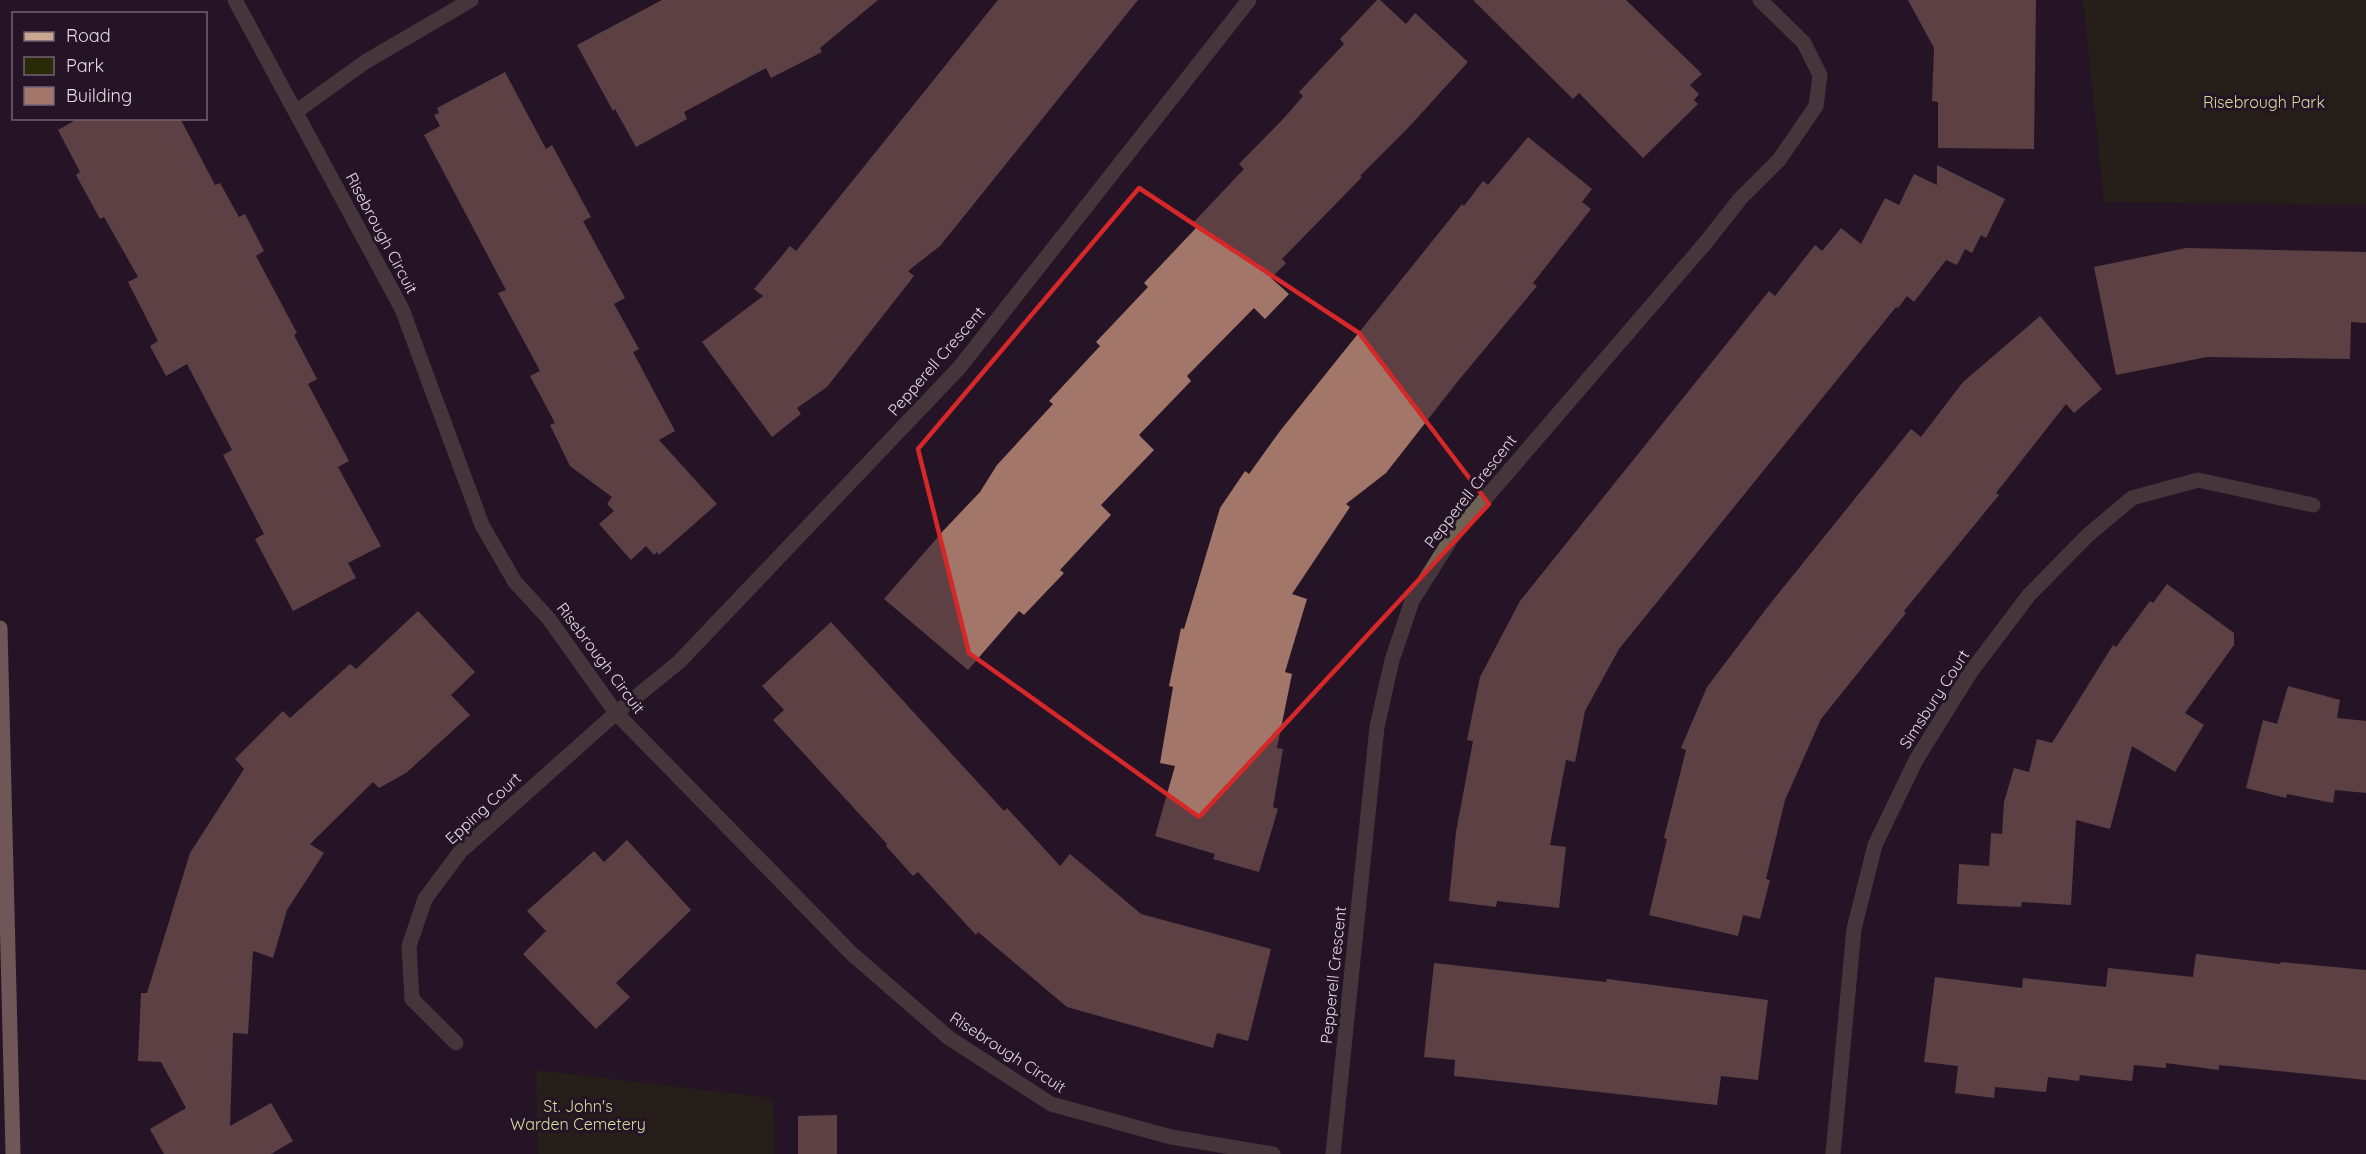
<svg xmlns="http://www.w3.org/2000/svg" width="2366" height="1154" font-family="Quicksand,sans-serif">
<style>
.green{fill:#292b08}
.building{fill:#a27668}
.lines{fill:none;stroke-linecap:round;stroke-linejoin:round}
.minor{stroke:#706155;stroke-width:15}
.major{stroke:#c8a890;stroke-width:15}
.marked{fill:none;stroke:#d62828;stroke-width:4.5;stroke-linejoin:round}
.labels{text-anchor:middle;stroke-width:6;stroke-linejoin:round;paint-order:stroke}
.park-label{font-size:16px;fill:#d6dd98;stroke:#241426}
.street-label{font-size:16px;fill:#e5dae6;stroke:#241426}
</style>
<rect width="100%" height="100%" fill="#241426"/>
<path class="green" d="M 2083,0 L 2366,0 L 2366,205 L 2104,202 Z
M 536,1070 L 773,1098 L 775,1154 L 538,1154 Z"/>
<path class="building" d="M 662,0 L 878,0 L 820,48 L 822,52 L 771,78 L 766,68 L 684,112 L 687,119 L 636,147 L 615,109 L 613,111 L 577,45 Z
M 998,0 L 1138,0 L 940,246 L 908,271 L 914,276 L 827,387 L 797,408 L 801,414 L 772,437 L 702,342 L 763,296 L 754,289 L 790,246 L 796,251 Z
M 1377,0 L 1380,0 L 1406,24 L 1415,13 L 1468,62 L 1408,128 L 1360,176 L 1362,177 L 1282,259 L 1286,263 L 1271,278 L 1289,294 L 1265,319 L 1254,308 L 1187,376 L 1191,381 L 1139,435 L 1154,450 L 1101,505 L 1111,515 L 1060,570 L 1064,573 L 1024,615 L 1019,611 L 968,670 L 884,599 L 943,531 L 980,492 L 997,465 L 1053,404 L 1049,401 L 1100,346 L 1096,342 L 1148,287 L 1144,283 L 1196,228 L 1192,224 L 1244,169 L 1239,164 L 1285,117 L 1303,96 L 1299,92 L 1344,44 L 1340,39 Z
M 1473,0 L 1626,0 L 1702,74 L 1690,85 L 1699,94 L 1694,100 L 1698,104 L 1643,158 L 1579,93 L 1573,99 Z
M 1908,0 L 2036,0 L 2034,149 L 1938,148 L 1938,102 L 1932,101 L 1934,48 Z
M 505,72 L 546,149 L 552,145 L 591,217 L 583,221 L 625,298 L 614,304 L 639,349 L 633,352 L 675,431 L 659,440 L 717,504 L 659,555 L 657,552 L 654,555 L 646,546 L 631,560 L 599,524 L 614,511 L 607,504 L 612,497 L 570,466 L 550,425 L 555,423 L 530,376 L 540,371 L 498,293 L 506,290 L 424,135 L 440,126 L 434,115 L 439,113 L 437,108 Z
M 79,118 L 180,118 L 215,185 L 220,183 L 239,217 L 245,214 L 264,251 L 256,256 L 297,333 L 294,335 L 317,379 L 308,384 L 349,461 L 338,467 L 381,546 L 348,563 L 356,578 L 293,611 L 255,539 L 264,534 L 223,455 L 232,450 L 187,364 L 166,376 L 150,346 L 158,341 L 128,282 L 138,277 L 104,217 L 100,219 L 76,175 L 80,172 L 58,130 Z
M 1528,137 L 1592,189 L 1582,202 L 1591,209 L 1533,283 L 1537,286 L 1458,381 L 1386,473 L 1346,504 L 1350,507 L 1292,594 L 1307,599 L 1285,672 L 1292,674 L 1277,748 L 1283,749 L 1273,807 L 1278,809 L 1259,872 L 1213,859 L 1215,854 L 1155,836 L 1175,766 L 1160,763 L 1173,687 L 1169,686 L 1181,628 L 1184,629 L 1220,508 L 1245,471 L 1249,474 L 1280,431 L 1462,204 L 1464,206 L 1483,181 L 1488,185 Z
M 1937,165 L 2005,199 L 1986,238 L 1981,235 L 1972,253 L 1965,249 L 1957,265 L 1946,260 L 1914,302 L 1907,296 L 1898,308 L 1896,307 L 1619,649 L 1585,711 L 1575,762 L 1566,760 L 1550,845 L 1566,847 L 1559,908 L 1497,901 L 1496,907 L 1449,901 L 1456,832 L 1473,741 L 1467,740 L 1480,677 L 1520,601 L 1769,291 L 1775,296 L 1815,245 L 1822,251 L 1841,228 L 1861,244 L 1885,198 L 1899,205 L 1914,174 L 1937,185 Z
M 2186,248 L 2366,252 L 2366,323 L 2351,322 L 2350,359 L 2207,357 L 2116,375 L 2094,267 Z
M 2040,316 L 2102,389 L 2074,413 L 2066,404 L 1996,493 L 1999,495 L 1904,611 L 1906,613 L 1821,719 L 1785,800 L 1766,879 L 1770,880 L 1760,919 L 1743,915 L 1738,936 L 1649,915 L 1667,839 L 1664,838 L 1686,750 L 1681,748 L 1707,687 L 1766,609 L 1911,429 L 1921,437 L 1963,382 Z
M 2167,584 L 2234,633 L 2234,645 L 2185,713 L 2204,725 L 2175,772 L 2132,746 L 2110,829 L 2076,820 L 2071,905 L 2022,902 L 2021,907 L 1957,904 L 1959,864 L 1989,866 L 1991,833 L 2002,834 L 2004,802 L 2014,768 L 2029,772 L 2037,739 L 2052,743 L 2113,645 L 2116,647 L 2150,601 L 2153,603 Z
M 418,611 L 475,672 L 451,695 L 470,715 L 406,773 L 379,788 L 373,782 L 310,844 L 324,853 L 287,910 L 273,958 L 253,951 L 248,1034 L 233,1033 L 230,1126 L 271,1103 L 293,1141 L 271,1154 L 164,1154 L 150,1129 L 186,1108 L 161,1062 L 138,1061 L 141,993 L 147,993 L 190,853 L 244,769 L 235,759 L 283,711 L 290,718 L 350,664 L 356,669 Z
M 831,622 L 1004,811 L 1007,808 L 1060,866 L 1070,854 L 1141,914 L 1271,949 L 1248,1041 L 1217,1033 L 1213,1048 L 1067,1007 L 978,932 L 976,935 L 918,872 L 913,876 L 886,846 L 887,844 L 773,720 L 784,710 L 762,686 Z
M 2288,686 L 2340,700 L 2337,718 L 2366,721 L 2366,793 L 2335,790 L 2333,803 L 2287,794 L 2286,798 L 2246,788 L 2263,720 L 2277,724 Z
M 627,840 L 691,910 L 616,983 L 630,997 L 596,1029 L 523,954 L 546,931 L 527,911 L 594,851 L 604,862 Z
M 2196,954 L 2280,964 L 2281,962 L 2366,970 L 2366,1080 L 2219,1065 L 2219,1070 L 2166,1063 L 2166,1068 L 2134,1065 L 2132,1081 L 2080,1075 L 2079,1081 L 2048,1077 L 2046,1092 L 1995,1087 L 1994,1098 L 1955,1093 L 1958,1066 L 1924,1062 L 1935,977 L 2022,988 L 2023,978 L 2106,987 L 2108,968 L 2193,977 Z
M 1434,963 L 1606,982 L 1607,979 L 1768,1000 L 1758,1080 L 1721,1076 L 1717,1105 L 1454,1076 L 1455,1060 L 1424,1057 Z
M 837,1115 L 837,1154 L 798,1154 L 798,1116 Z"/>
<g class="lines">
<path class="minor" d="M 235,0 L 402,309 L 482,525 L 515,582 L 549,619 L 616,713 L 852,954 L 949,1038 L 1051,1104 L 1171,1137 L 1273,1154
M 297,111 L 365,62 L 471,0
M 456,1043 L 412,999 L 409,946 L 425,899 L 460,852 L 616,713 L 679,662 L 959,368 L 1249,0
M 1333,1154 L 1377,727 L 1392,660 L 1412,601 L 1453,536 L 1707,241 L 1740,199 L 1779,160 L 1816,106 L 1820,75 L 1804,43 L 1760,0
M 1833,1154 L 1854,929 L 1875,845 L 1916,760 L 1970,673 L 2029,595 L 2088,535 L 2132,498 L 2198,480 L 2313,505"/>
<path class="major" d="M 0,628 L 13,1154"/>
</g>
<path d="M0 0H2366V1154H0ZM 1139,188 L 1359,333 L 1489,504 L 1199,817 L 969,653 L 918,449 Z" fill="#241426" fill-opacity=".55" fill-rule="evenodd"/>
<path class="marked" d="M 1139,188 L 1359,333 L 1489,504 L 1199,817 L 969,653 L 918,449 Z"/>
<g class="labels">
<g class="park-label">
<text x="2264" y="108">Risebrough Park</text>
<text x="578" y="1112">St. John's<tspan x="578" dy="18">Warden Cemetery</tspan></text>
</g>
<g class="street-label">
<text transform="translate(382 233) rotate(62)" y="6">Risebrough Circuit</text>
<text transform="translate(936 361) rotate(-49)" y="6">Pepperell Crescent</text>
<text transform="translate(1470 491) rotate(-52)" y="6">Pepperell Crescent</text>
<text transform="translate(601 658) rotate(53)" y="6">Risebrough Circuit</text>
<text transform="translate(1934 699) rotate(-57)" y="6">Simsbury Court</text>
<text transform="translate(483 808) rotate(-43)" y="6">Epping Court</text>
<text transform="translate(1333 975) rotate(-84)" y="6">Pepperell Crescent</text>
<text transform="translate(1008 1052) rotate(33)" y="6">Risebrough Circuit</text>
</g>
</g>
<rect x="12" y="12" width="195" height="108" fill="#241426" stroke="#716373" stroke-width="1.5"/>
<rect x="24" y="32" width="30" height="9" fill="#c8a890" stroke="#716373" stroke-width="1.5"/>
<text x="66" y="42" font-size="18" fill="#e5dae6">Road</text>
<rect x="24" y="57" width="30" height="18" fill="#292b08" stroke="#716373" stroke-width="1.5"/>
<text x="66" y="72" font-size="18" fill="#e5dae6">Park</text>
<rect x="24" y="87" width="30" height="18" fill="#a27668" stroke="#716373" stroke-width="1.5"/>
<text x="66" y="102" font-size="18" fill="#e5dae6">Building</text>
</svg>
